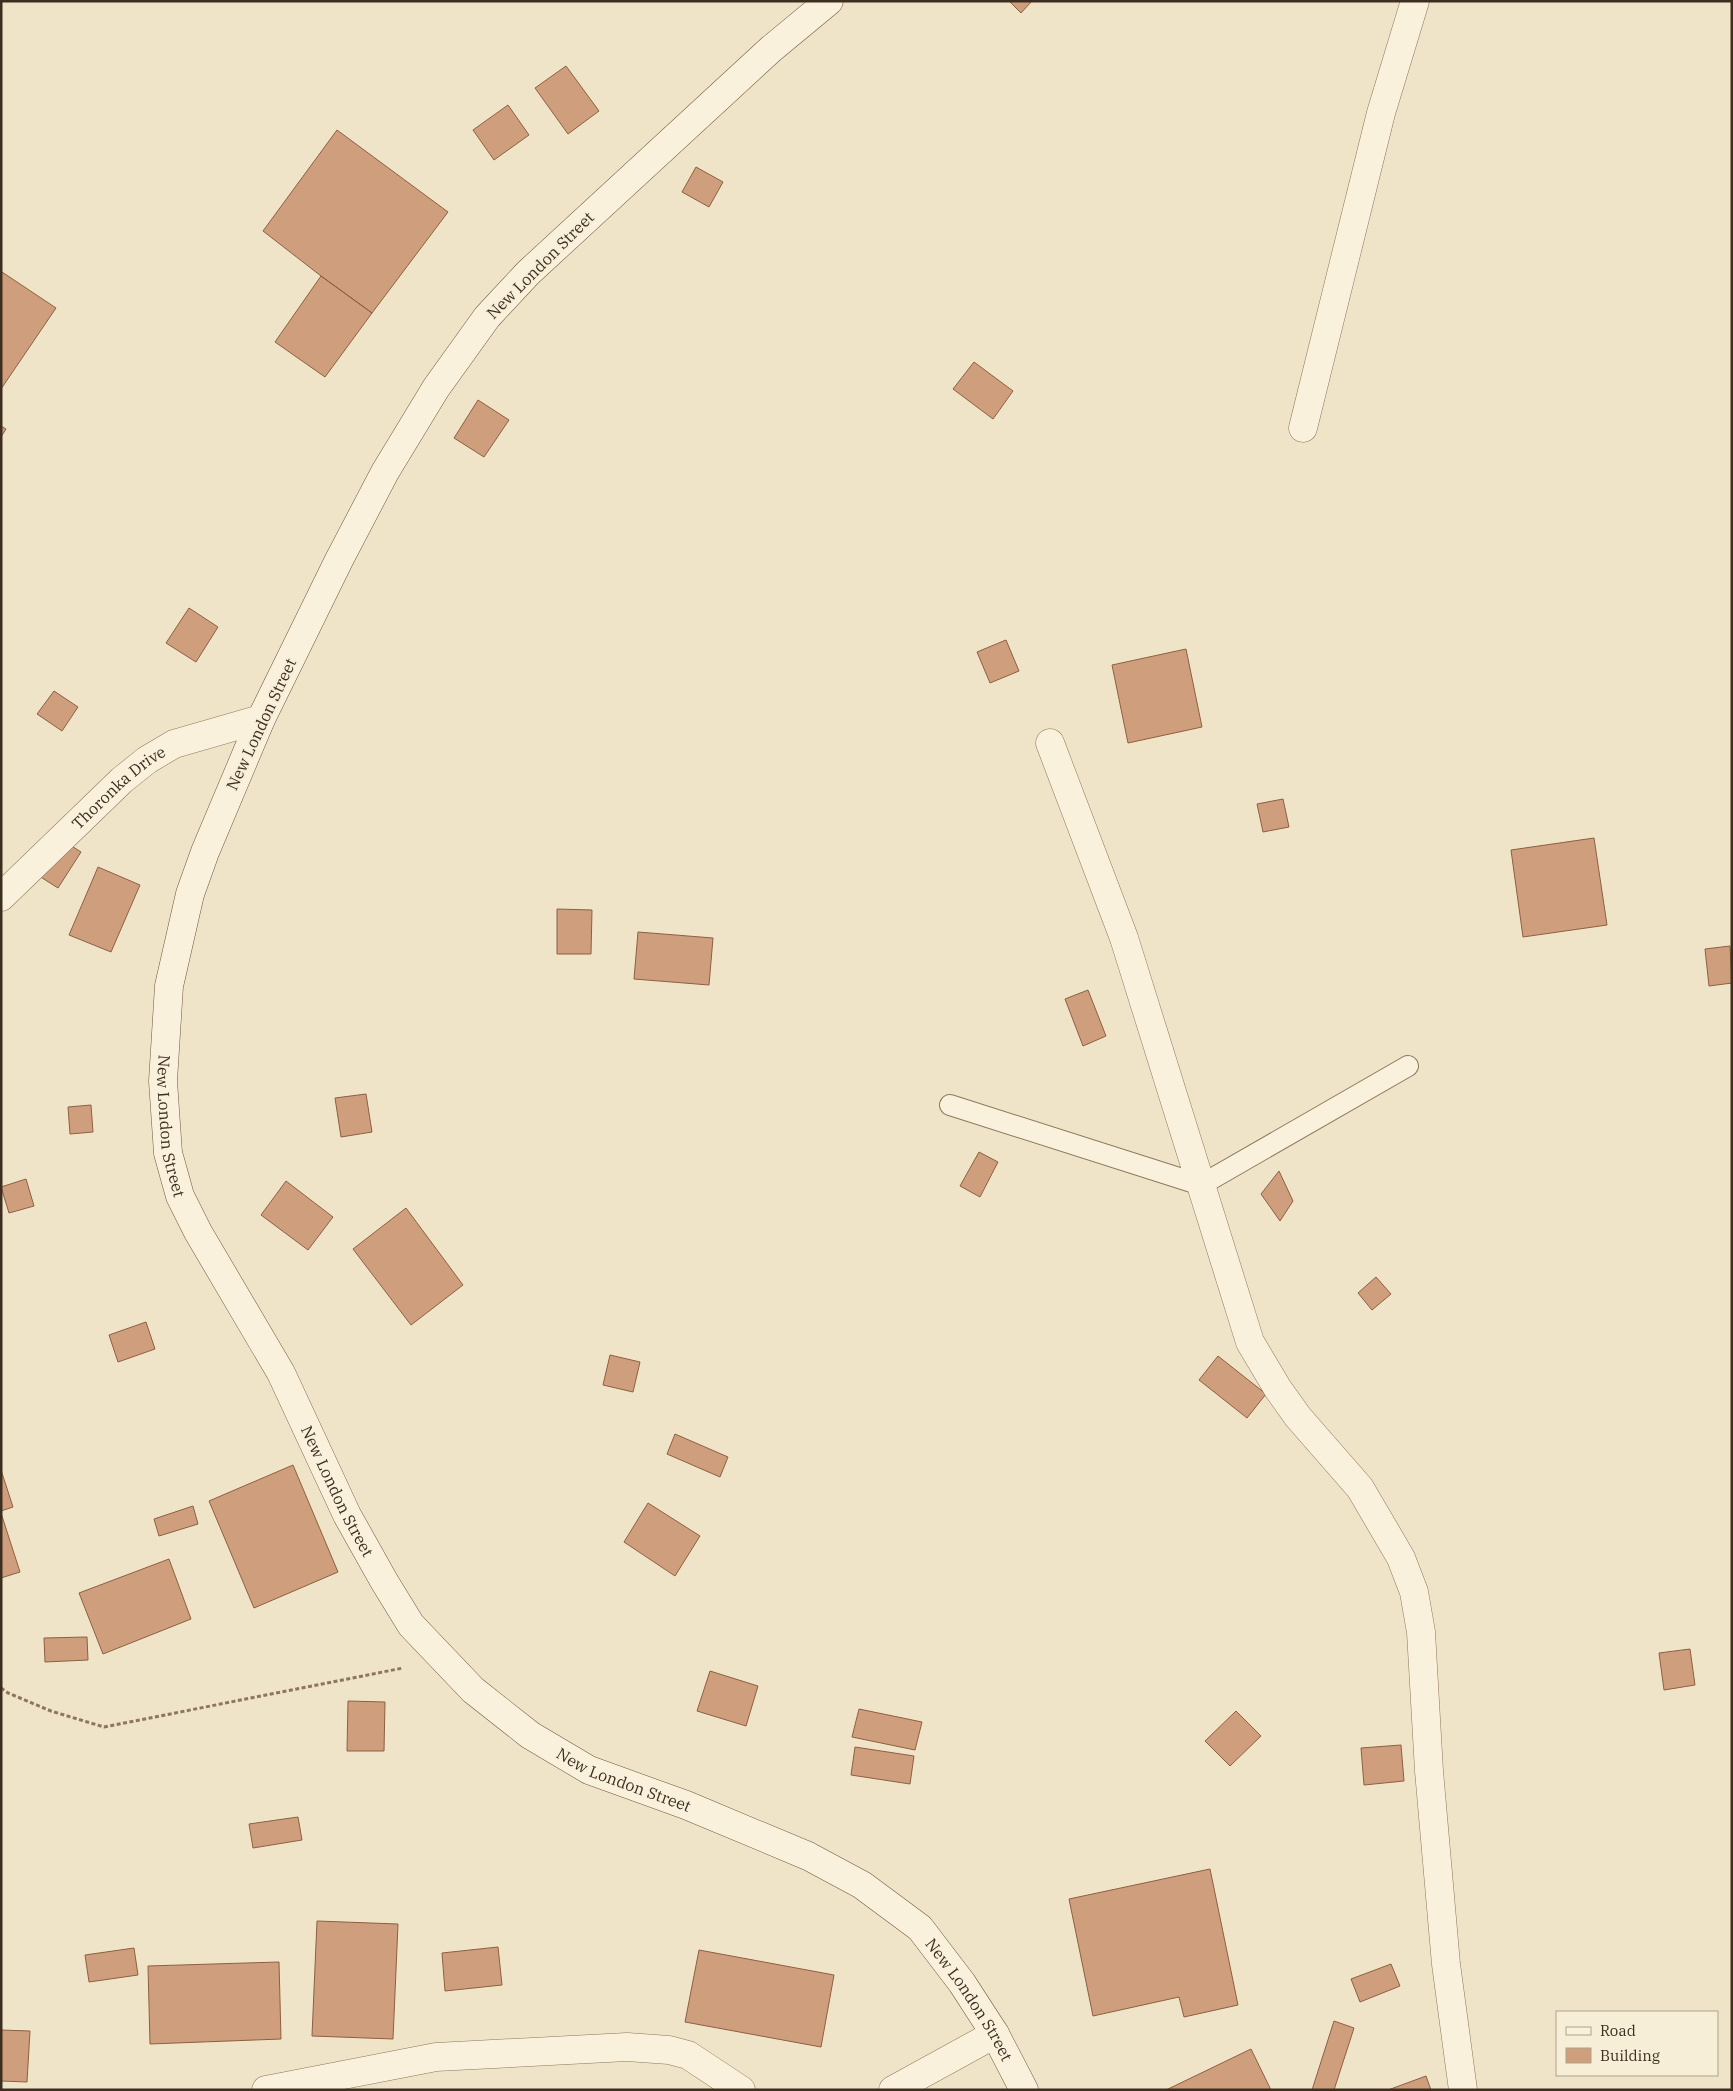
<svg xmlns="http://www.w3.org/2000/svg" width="1733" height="2091" font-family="'IBM Plex Serif',serif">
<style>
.building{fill:#cf9f7d;stroke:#8d5f41}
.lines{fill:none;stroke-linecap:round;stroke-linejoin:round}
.lane-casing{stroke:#8d765c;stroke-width:22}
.street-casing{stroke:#8d765c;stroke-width:29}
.secondary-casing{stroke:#6f573f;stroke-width:29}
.path{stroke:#8d765c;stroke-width:3;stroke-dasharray:4 2.5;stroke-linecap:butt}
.lane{stroke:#faf1dc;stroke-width:20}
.street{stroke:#faf1dc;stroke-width:28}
.secondary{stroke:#faf1dc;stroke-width:28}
.labels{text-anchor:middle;stroke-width:4;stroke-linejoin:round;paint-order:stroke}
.street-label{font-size:16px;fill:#3d2e20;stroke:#f7eed8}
</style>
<rect width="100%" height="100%" fill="#f0e4c8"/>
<path class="building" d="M 1009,1 L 1032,1 L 1021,13 Z
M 566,66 L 599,111 L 568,134 L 535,88 Z
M 508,105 L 529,135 L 494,160 L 473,130 Z
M 337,130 L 448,212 L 372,313 L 321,276 L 263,231 Z
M 696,167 L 723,182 L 709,207 L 682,192 Z
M 2,272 L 56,308 L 1,389 L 1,274 Z
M 321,276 L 372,313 L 325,377 L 275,342 Z
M 974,362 L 1013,391 L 993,419 L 953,389 Z
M 478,400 L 509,420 L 484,457 L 454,438 Z
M 1,426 L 6,429 L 1,437 Z
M 189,608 L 218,627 L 196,662 L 166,643 Z
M 1006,640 L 1019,671 L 990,683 L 977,652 Z
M 1186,649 L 1202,727 L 1128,743 L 1112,665 Z
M 54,691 L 78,707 L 62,731 L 37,714 Z
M 1283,799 L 1289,827 L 1263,832 L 1257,804 Z
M 1594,838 L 1607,925 L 1523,937 L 1511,850 Z
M 61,839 L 81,852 L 58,888 L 39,876 Z
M 98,867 L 140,885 L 111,952 L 69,935 Z
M 557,909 L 592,910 L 591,954 L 557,954 Z
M 638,932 L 713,938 L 709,985 L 634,979 Z
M 1730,946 L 1732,983 L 1709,986 L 1705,949 Z
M 1088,990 L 1106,1036 L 1083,1046 L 1065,999 Z
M 366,1094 L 372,1132 L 341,1137 L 335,1098 Z
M 91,1105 L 93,1132 L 70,1134 L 68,1107 Z
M 979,1152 L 998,1162 L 980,1197 L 960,1186 Z
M 1279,1171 L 1293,1201 L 1280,1221 L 1261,1194 Z
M 26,1179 L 34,1206 L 9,1213 L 1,1187 Z
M 286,1181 L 333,1217 L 308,1250 L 261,1215 Z
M 406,1208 L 463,1285 L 411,1325 L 353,1249 Z
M 1376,1277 L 1391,1294 L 1372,1310 L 1358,1293 Z
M 146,1322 L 155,1349 L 118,1362 L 109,1335 Z
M 610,1355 L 640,1362 L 633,1392 L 603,1385 Z
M 1218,1356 L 1266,1394 L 1247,1418 L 1199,1380 Z
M 675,1434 L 728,1457 L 720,1477 L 667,1454 Z
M 293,1465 L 338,1572 L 254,1608 L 209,1501 Z
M 1,1470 L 13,1507 L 1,1511 Z
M 648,1503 L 700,1536 L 675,1576 L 624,1542 Z
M 193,1506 L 198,1524 L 159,1536 L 154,1519 Z
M 1,1513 L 20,1572 L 1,1578 Z
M 169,1559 L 191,1619 L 103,1654 L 79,1593 Z
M 87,1637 L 88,1660 L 45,1662 L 44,1638 Z
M 1690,1649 L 1695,1685 L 1664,1690 L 1659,1653 Z
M 710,1671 L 758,1686 L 746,1726 L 697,1711 Z
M 348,1701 L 385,1702 L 384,1751 L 347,1751 Z
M 859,1709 L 922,1722 L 915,1750 L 852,1737 Z
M 1236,1711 L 1261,1736 L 1230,1766 L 1205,1741 Z
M 1401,1745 L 1404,1781 L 1364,1785 L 1361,1748 Z
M 855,1747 L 914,1756 L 910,1784 L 851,1775 Z
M 298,1817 L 302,1840 L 253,1848 L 249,1824 Z
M 1210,1869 L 1238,2005 L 1184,2017 L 1179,1997 L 1093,2016 L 1069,1899 Z
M 317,1921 L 398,1924 L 393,2039 L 312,2036 Z
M 498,1947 L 502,1985 L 445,1991 L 442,1953 Z
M 134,1948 L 138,1975 L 89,1982 L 85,1955 Z
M 699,1950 L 834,1975 L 821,2047 L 685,2022 Z
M 279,1962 L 281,2039 L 150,2044 L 148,1966 Z
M 1391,1964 L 1400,1986 L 1360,2002 L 1351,1979 Z
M 1334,2021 L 1354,2028 L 1334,2090 L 1312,2090 Z
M 1,2030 L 30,2031 L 27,2082 L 1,2081 Z
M 1251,2049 L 1271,2090 L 1166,2090 Z
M 1426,2076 L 1431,2090 L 1388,2090 Z"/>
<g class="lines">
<defs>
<path id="lane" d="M 950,1105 L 1201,1185 L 1408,1066"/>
<g id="street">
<path d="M 1303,428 L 1381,113 L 1415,1"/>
<path d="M 1050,743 L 1124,938 L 1250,1342 L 1278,1389 L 1298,1417 L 1360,1488 L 1401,1558 L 1414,1592 L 1421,1632 L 1429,1771 L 1446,1964 L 1463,2090"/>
<path id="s1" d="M 1,897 L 122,780 L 147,760 L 174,744 L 261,719"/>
<path d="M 266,2090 L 436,2057 L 627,2047 L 669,2050 L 688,2055 L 741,2090"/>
<path d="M 893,2090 L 995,2034"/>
</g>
<g id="secondary">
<path id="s2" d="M 829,1 L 771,49 L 528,273 L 487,317 L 436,388 L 385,472 L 339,560 L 261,719 L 205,852 L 190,894 L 169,986 L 163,1081 L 168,1153 L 180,1196 L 198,1232 L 281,1373 L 347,1515 L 384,1581 L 411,1625 L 473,1690 L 530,1735 L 589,1770 L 686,1805 L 808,1856 L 862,1885 L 920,1928 L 962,1983 L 995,2034 L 1024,2090"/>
</g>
</defs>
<use href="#lane" class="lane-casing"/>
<use href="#street" class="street-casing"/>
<use href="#secondary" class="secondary-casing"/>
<path class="path" d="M 1,1688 L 8,1693 L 51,1711 L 104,1727 L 403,1668"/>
<use href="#lane" class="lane"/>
<use href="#street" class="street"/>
<use href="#secondary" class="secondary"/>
</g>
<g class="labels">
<g class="street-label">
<text transform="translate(540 265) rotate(-45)" y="6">New London Street</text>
<text transform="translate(261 724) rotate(-65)" y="6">New London Street</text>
<text dy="6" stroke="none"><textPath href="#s1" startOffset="161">Thoronka Drive</textPath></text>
<text dy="6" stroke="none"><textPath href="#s2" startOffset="1352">New London Street</textPath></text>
<text dy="6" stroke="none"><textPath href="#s2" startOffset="1758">New London Street</textPath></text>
<text dy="6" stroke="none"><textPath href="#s2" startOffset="2178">New London Street</textPath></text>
<text dy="6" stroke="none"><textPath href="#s2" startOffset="2598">New London Street</textPath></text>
</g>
</g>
<rect width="1733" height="2091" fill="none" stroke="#3d2e20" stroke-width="5"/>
<rect x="1556" y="2011" width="162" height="65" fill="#f7eed8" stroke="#ada18e"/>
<rect x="1566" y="2027" width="25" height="8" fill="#faf1dc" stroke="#ada18e"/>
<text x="1600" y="2036" font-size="15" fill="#3d2e20">Road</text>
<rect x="1566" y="2048" width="25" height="15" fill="#cf9f7d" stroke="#ada18e"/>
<text x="1600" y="2061" font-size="15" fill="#3d2e20">Building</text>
</svg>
